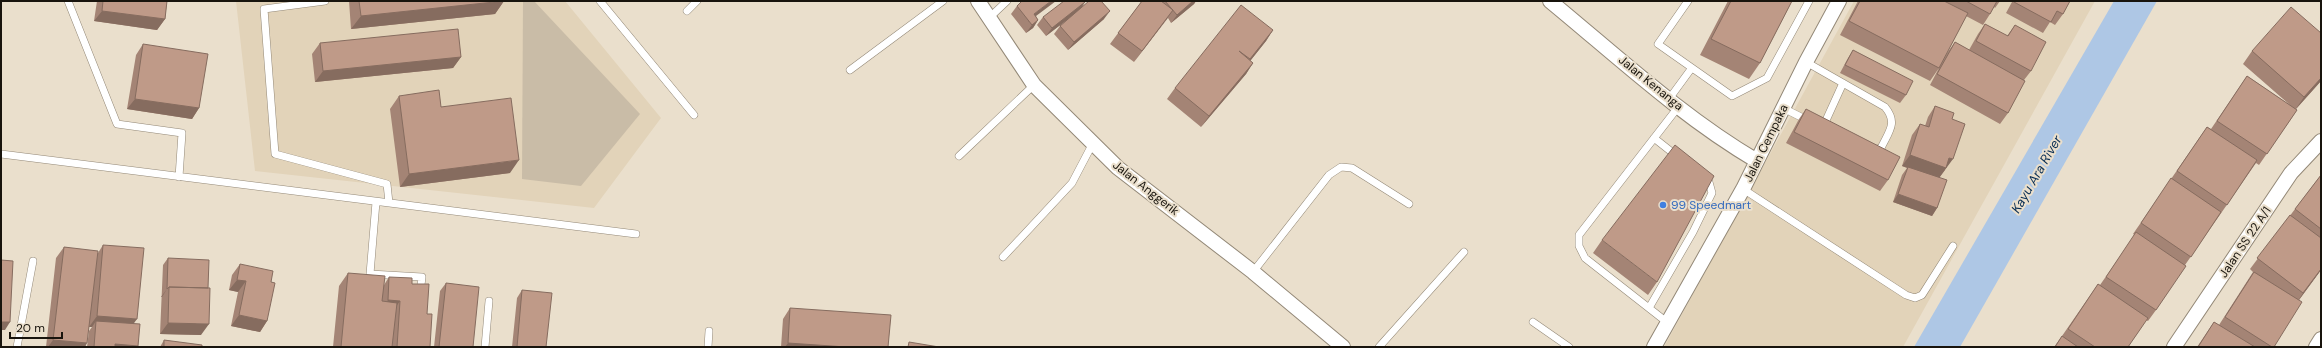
<svg xmlns="http://www.w3.org/2000/svg" width="2322" height="348" font-family="'DM Sans',sans-serif">
<style>
.built{fill:#e2d3b9}
.green{fill:#c9bca7}
.water{fill:#aec7e5}
.lines{fill:none;stroke-linecap:round;stroke-linejoin:round}
.lane-casing{stroke:#938877;stroke-width:8}
.street-casing{stroke:#938877;stroke-width:16}
.lane{stroke:#fff;stroke-width:7}
.street{stroke:#fff;stroke-width:14}
.wall{fill:#a48475}
.shaded-wall{fill:#866c5f}
.building{fill:#bf9a88;stroke:#866c5f}
.shop-dot{fill:#3f7fe0;stroke:#eadfcc;stroke-width:1.5}
.labels{text-anchor:middle;stroke-width:4;stroke-linejoin:round;paint-order:stroke}
.street-label{font-size:12px;fill:#18140d;stroke:#eadfcc}
.shop-label{font-size:12px;fill:#366cbe;stroke:#eadfcc;text-anchor:start}
.water-label{font-size:13px;font-style:italic;fill:#062c53;stroke:#eadfcc}
</style>
<rect width="100%" height="100%" fill="#eadfcc"/>
<path class="built" d="M 236,1 L 565,1 L 661,118 L 594,208 L 255,171 Z
M 1854,1 L 2095,1 L 1903,347 L 1664,347 Z"/>
<path class="green" d="M 523,1 L 534,1 L 640,114 L 581,186 L 522,179 Z"/>
<path class="water" d="M 2114,1 L 2157,1 L 1960,347 L 1914,347 Z"/>
<g class="lines">
<defs>
<path id="lane" d="M 68,1 L 117,124 L 182,133 L 179,177
M 325,1 L 264,9 L 275,154 L 387,184 L 389,203
M 600,1 L 694,115
M 1688,1 L 1658,44 L 1732,96 L 1767,78 L 1809,1
M 687,11 L 697,1
M 989,18 L 1007,1
M 1806,62 L 1885,107 C 1898,123 1889,131 1881,148 L 1873,150
M 850,70 L 943,1
M 1669,99 L 1691,69
M 1783,108 L 1809,121
M 1823,127 L 1843,83
M 1654,138 L 1678,157
M 1,154 L 636,234
M 959,156 L 1034,85
M 1743,189 L 1906,295 L 1915,298 L 1922,295 L 1953,246
M 376,202 L 370,274 L 422,277 L 420,293
M 1003,257 L 1072,183 L 1093,143
M 1253,272 L 1329,175 L 1341,167 L 1352,168 L 1409,204
M 1649,308 L 1693,232 L 1712,193 L 1709,182 L 1705,179
M 1533,322 L 1569,347
M 1668,323 L 1585,258 L 1579,246 L 1579,235 L 1679,106
M 17,347 L 33,261
M 485,347 L 489,301
M 708,347 L 709,331
M 1379,347 L 1464,252"/>
<path id="street" d="M 978,1 L 1034,85 L 1118,168 L 1253,272 L 1343,347
M 1550,1 C 1617,56 1682,117 1757,161
M 1654,347 L 1743,189 L 1806,62 L 1839,1
M 2174,347 L 2291,173 L 2321,141
M 2316,347 L 2321,339"/>
</defs>
<use href="#lane" class="lane-casing"/>
<use href="#street" class="street-casing"/>
<use href="#lane" class="lane"/>
<use href="#street" class="street"/>
</g>
<path class="wall" d="M 97,1 L 167,1 L 165,19 L 157,30 L 94,21 Z
M 349,1 L 504,1 L 495,14 L 351,29 Z
M 1142,1 L 1196,1 L 1194,4 L 1171,23 L 1168,18 L 1134,62 L 1110,44 Z
M 1728,1 L 1792,1 L 1760,63 L 1749,79 L 1700,55 Z
M 1858,1 L 2000,1 L 1995,8 L 1994,7 L 1990,14 L 1983,25 L 1966,16 L 1939,68 L 1930,81 L 1840,35 Z
M 2010,1 L 2070,1 L 2063,14 L 2055,25 L 2050,22 L 2043,33 L 2006,13 L 2012,2 Z
M 1085,2 L 1081,8 L 1104,19 L 1068,50 L 1054,34 L 1060,26 L 1069,18 L 1046,36 L 1037,25 L 1043,17 Z
M 1017,6 L 1036,16 L 1038,20 L 1033,28 L 1026,33 L 1011,14 Z
M 1985,24 L 2007,36 L 2015,25 L 2031,71 L 2024,80 L 2008,113 L 2000,124 L 1930,85 L 1947,53 L 1955,42 L 1969,50 L 1978,34 Z
M 1273,30 L 1266,41 L 1250,61 L 1253,63 L 1246,74 L 1201,127 L 1167,99 L 1175,88 Z
M 2321,33 L 2321,81 L 2296,109 L 2297,110 L 2259,165 L 2256,163 L 2185,265 L 2156,310 L 2148,321 L 2146,320 L 2128,347 L 2054,347 L 2062,336 L 2098,284 L 2100,285 L 2135,235 L 2133,234 L 2207,127 L 2211,129 L 2247,76 L 2290,105 L 2243,64 L 2252,51 Z
M 320,43 L 461,57 L 453,68 L 315,82 L 312,54 Z
M 143,44 L 199,108 L 192,119 L 127,109 L 136,55 Z
M 1853,50 L 1906,95 L 1900,103 L 1840,73 L 1848,58 Z
M 399,96 L 441,107 L 510,173 L 400,187 L 390,109 Z
M 1935,106 L 1952,119 L 1945,170 L 1939,178 L 1937,208 L 1932,216 L 1893,202 L 1902,175 L 1907,168 L 1902,166 L 1912,135 L 1920,124 L 1925,126 L 1928,117 Z
M 1806,109 L 1888,180 L 1880,191 L 1786,143 L 1799,119 Z
M 2321,175 L 2321,270 L 2299,300 L 2274,347 L 2197,347 L 2214,322 L 2219,325 L 2253,272 L 2250,269 L 2295,209 Z
M 1602,240 L 1657,282 L 1648,295 L 1593,253 Z
M 103,245 L 134,324 L 137,347 L 87,347 L 89,331 L 92,327 L 89,327 L 85,347 L 46,347 L 56,258 L 64,247 L 98,253 Z
M 168,258 L 201,335 L 160,334 L 163,265 Z
M 240,264 L 267,321 L 260,332 L 231,326 L 238,292 L 229,290 L 232,275 Z
M 348,273 L 384,285 L 389,277 L 412,284 L 427,314 L 430,347 L 333,347 L 339,286 Z
M 446,283 L 473,347 L 434,347 L 440,291 Z
M 522,290 L 546,347 L 512,347 L 517,298 Z
M 790,308 L 888,347 L 781,347 L 783,319 Z
M 164,340 L 202,347 L 160,347 Z"/>
<path class="shaded-wall" d="M 504,1 L 495,14 L 351,29 L 361,16 Z
M 1051,1 L 1056,1 L 1028,22 L 1034,14 Z
M 1193,1 L 1196,1 L 1194,4 L 1171,23 L 1177,15 Z
M 1085,2 L 1080,10 L 1046,36 L 1052,28 Z
M 1173,10 L 1165,21 L 1134,62 L 1142,51 Z
M 102,11 L 165,19 L 157,30 L 94,21 Z
M 1110,11 L 1104,19 L 1068,50 L 1074,42 Z
M 1038,20 L 1033,28 L 1026,33 L 1032,25 Z
M 1273,30 L 1266,41 L 1243,70 L 1250,59 Z
M 461,57 L 453,68 L 315,82 L 323,71 Z
M 1253,63 L 1246,74 L 1201,127 L 1209,116 Z
M 2321,78 L 2321,81 L 2295,110 L 2304,97 Z
M 135,99 L 199,108 L 192,119 L 127,109 Z
M 1910,155 L 1949,158 L 1953,159 L 1939,178 L 1902,166 Z
M 519,160 L 510,173 L 400,187 L 409,174 Z
M 1898,194 L 1937,208 L 1932,216 L 1893,202 Z
M 2321,269 L 2321,270 L 2296,304 L 2303,293 Z
M 237,280 L 246,281 L 238,292 L 229,290 Z
M 167,289 L 162,297 L 161,297 Z
M 388,300 L 400,301 L 391,314 L 378,313 Z
M 239,315 L 267,321 L 260,332 L 231,326 Z
M 97,316 L 137,319 L 129,330 L 96,321 L 92,327 L 89,327 Z
M 1,322 L 10,322 L 5,330 L 1,330 Z
M 168,323 L 209,324 L 201,335 L 160,334 Z
M 53,340 L 87,343 L 85,347 L 48,347 Z
M 788,343 L 846,347 L 785,347 Z
M 115,344 L 138,346 L 137,347 L 113,347 Z"/>
<path class="building" d="M 103,1 L 167,1 L 165,19 L 102,11 Z
M 359,1 L 504,1 L 361,16 Z
M 1022,1 L 1051,1 L 1034,14 L 1038,20 L 1032,25 L 1017,6 Z
M 1064,1 L 1085,1 L 1085,2 L 1052,28 L 1043,17 Z
M 1089,1 L 1101,1 L 1110,11 L 1074,42 L 1060,26 Z
M 1142,1 L 1161,1 L 1173,10 L 1142,51 L 1118,33 Z
M 1165,1 L 1193,1 L 1177,15 Z
M 1731,1 L 1792,1 L 1760,63 L 1711,39 Z
M 1860,1 L 1944,1 L 1968,13 L 1939,68 L 1849,21 Z
M 1966,1 L 1997,1 L 1990,14 Z
M 2014,1 L 2070,1 L 2063,14 L 2057,11 L 2051,22 L 2014,2 Z
M 1241,5 L 1273,30 L 1250,59 L 1239,51 L 1253,63 L 1209,116 L 1175,88 Z
M 2291,7 L 2321,33 L 2321,78 L 2304,97 L 2252,51 Z
M 1985,24 L 2008,36 L 2015,25 L 2046,42 L 2031,71 L 1976,41 Z
M 458,29 L 461,57 L 323,71 L 320,43 Z
M 1955,42 L 2025,81 L 2008,113 L 1937,74 Z
M 143,44 L 208,54 L 199,108 L 135,99 Z
M 1853,50 L 1913,81 L 1906,95 L 1845,65 Z
M 2247,76 L 2297,110 L 2267,154 L 2217,121 Z
M 439,90 L 441,107 L 511,98 L 519,160 L 409,174 L 399,96 Z
M 1935,106 L 1954,113 L 1952,119 L 1965,124 L 1953,159 L 1949,158 L 1946,168 L 1910,155 L 1920,124 L 1929,127 Z
M 1806,109 L 1900,157 L 1888,180 L 1794,132 Z
M 2207,127 L 2257,160 L 2227,205 L 2177,171 Z
M 1675,145 L 1714,176 L 1657,282 L 1602,240 Z
M 1908,167 L 1947,180 L 1937,208 L 1898,194 Z
M 2321,175 L 2321,229 L 2295,209 Z
M 2171,178 L 2221,212 L 2191,257 L 2141,223 Z
M 2290,215 L 2321,238 L 2321,269 L 2303,293 L 2257,258 Z
M 2136,232 L 2186,266 L 2156,310 L 2106,277 Z
M 103,245 L 144,248 L 137,319 L 97,316 Z
M 64,247 L 98,251 L 87,343 L 53,340 Z
M 168,258 L 209,260 L 208,288 L 169,287 L 167,289 Z
M 1,260 L 13,261 L 10,322 L 1,322 Z
M 240,264 L 273,271 L 271,282 L 275,283 L 267,321 L 239,315 L 246,281 L 237,280 Z
M 2254,272 L 2302,302 L 2274,347 L 2272,347 L 2225,317 Z
M 348,273 L 385,276 L 382,301 L 397,303 L 392,347 L 341,347 Z
M 389,277 L 412,278 L 412,284 L 429,284 L 427,314 L 432,314 L 430,347 L 397,347 L 400,301 L 388,300 Z
M 446,283 L 479,287 L 473,347 L 439,347 Z
M 2098,284 L 2148,318 L 2128,347 L 2095,347 L 2068,329 Z
M 169,287 L 210,288 L 209,324 L 168,323 Z
M 522,290 L 552,293 L 546,347 L 517,347 Z
M 790,308 L 891,315 L 888,347 L 846,347 L 788,343 Z
M 96,321 L 140,324 L 138,346 L 115,344 L 115,347 L 94,347 Z
M 2214,322 L 2255,347 L 2198,347 Z
M 2062,336 L 2078,347 L 2055,347 Z
M 164,340 L 202,345 L 202,347 L 164,347 Z
M 909,342 L 939,347 L 908,347 Z"/>
<circle class="shop-dot" cx="1663" cy="205" r="4"/>
<g class="labels">
<g class="street-label">
<text transform="translate(1651 83) rotate(39)" y="4">Jalan Kenanga</text>
<text transform="translate(1766 143) rotate(-64)" y="4">Jalan Cempaka</text>
<text transform="translate(1146 188) rotate(38)" y="4">Jalan Anggerik</text>
<text transform="translate(2245 242) rotate(-56)" y="4">Jalan SS 22 A/1</text>
</g>
<g class="shop-label">
<text x="1671" y="209">99 Speedmart</text>
</g>
<g class="water-label">
<text transform="translate(2036 174) rotate(-60)" y="5">Kayu Ara River</text>
</g>
</g>
<rect width="2322" height="348" fill="none" stroke="#18140d" stroke-width="4"/>
<path d="M10 332v6h52v-6" fill="none" stroke="#18140d" stroke-width="2"/>
<text x="16" y="332" font-size="12" fill="#18140d" stroke="#eadfcc" stroke-width="3" paint-order="stroke">20 m</text>
</svg>
